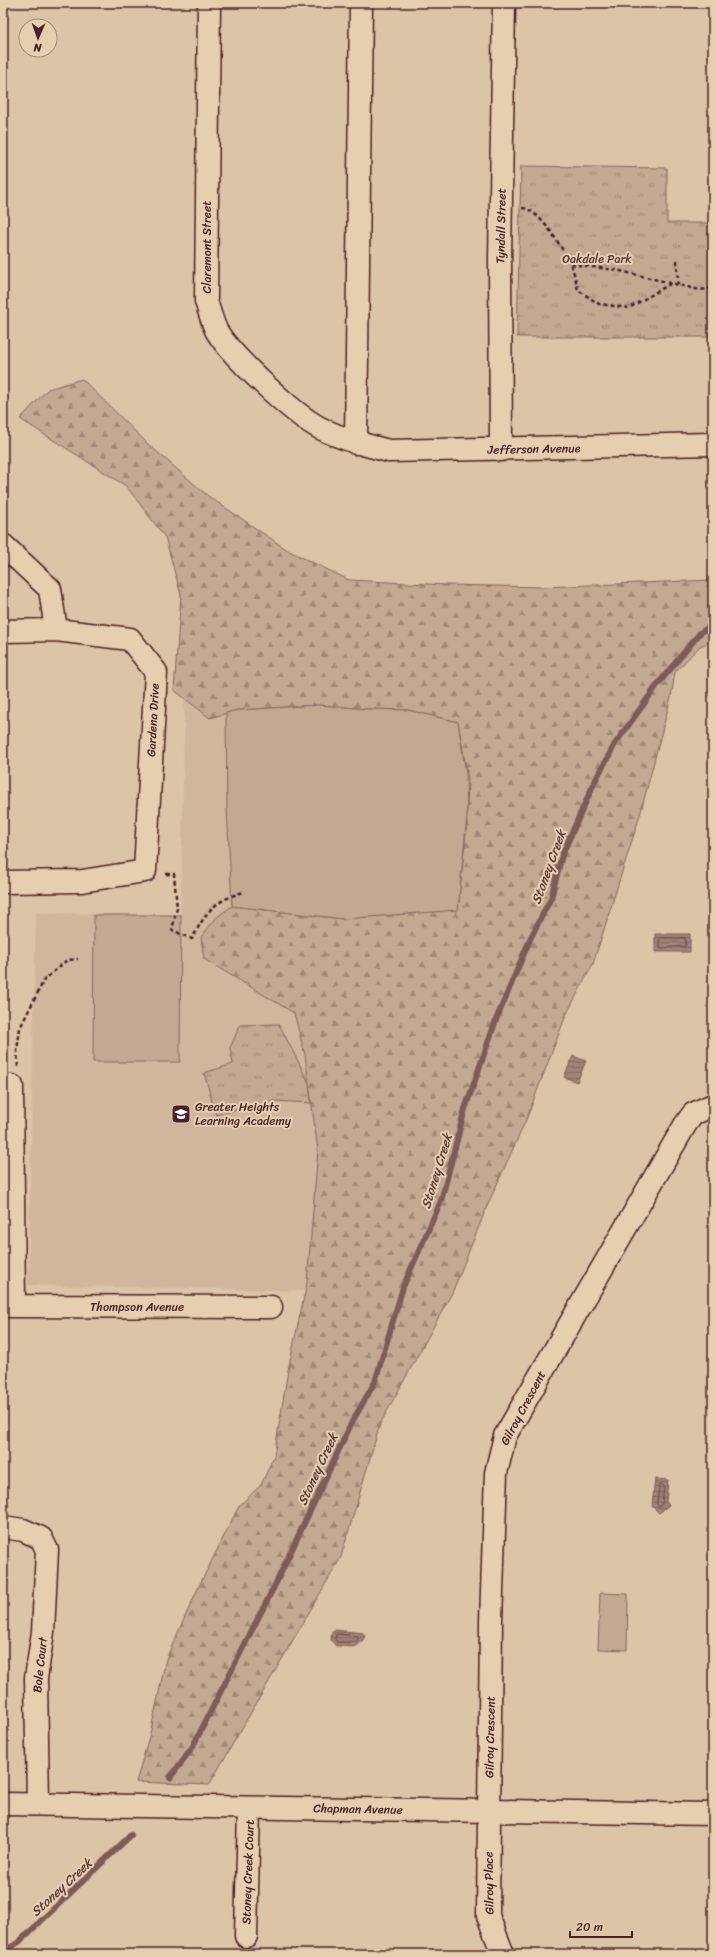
<svg xmlns="http://www.w3.org/2000/svg" width="716" height="1957" font-family="Sriracha,sans-serif">
<style>
.built{fill:#d0b69c}
.forest{fill:url(#forest-firs);stroke:#86645e}
.park{fill:url(#park-tufts);stroke:#86645e}
.garden{fill:#c3a992;stroke:#86645e}
.water{fill:url(#water-rules);stroke:#7e5a58}
.lines{fill:none;stroke-linecap:round;stroke-linejoin:round}
.shore{stroke:#6d4749;stroke-width:1}
.stream{stroke:#7e5a58;stroke-width:6}
.minor-casing{stroke:#4a1f2b;stroke-width:25}
.path{stroke:#4a1f2b;stroke-width:2.5;stroke-dasharray:4 3;stroke-linecap:butt}
.minor{stroke:#e5cfae;stroke-width:22}
.labels{text-anchor:middle;stroke-width:4;stroke-linejoin:round;paint-order:stroke}
.street-label{font-size:12px;fill:#4a1f2b;stroke:#e5cfae}
.park-label{font-size:12px;fill:#5c343a;stroke:#e5cfae}
.poi-label{font-size:12px;fill:#4a1f2b;stroke:#e5cfae;text-anchor:start}
.water-label{font-size:13px;font-style:italic;fill:#60383e;stroke:#e5cfae}
</style>
<defs>
<pattern id="forest-firs" width="22" height="20" patternUnits="userSpaceOnUse"><rect width="22" height="20" fill="#c3a992"/><path d="M5 1l3.5 6h-7zM16 11l3.5 6h-7z" fill="#a08977"/></pattern>
<pattern id="park-tufts" width="24" height="20" patternUnits="userSpaceOnUse"><rect width="24" height="20" fill="#c3a992"/><path d="M3 7l-1-3M5 7V3M7 7l1-3M15 17l-1-3M17 17v-4M19 17l1-3" fill="none" stroke="#a08977"/></pattern>
<pattern id="water-rules" width="6" height="5" patternUnits="userSpaceOnUse"><rect width="6" height="5" fill="#a18276"/><path d="M0 2.5h6" fill="none" stroke="#856a61"/></pattern>
</defs>
<rect width="100%" height="100%" fill="#dcc4a6"/>
<filter id="ink" filterUnits="userSpaceOnUse"><feTurbulence type="fractalNoise" baseFrequency=".025" numOctaves="2"/><feDisplacementMap in="SourceGraphic" scale="8" xChannelSelector="R" yChannelSelector="G"/><feConvolveMatrix kernelMatrix="1 2 1 2 8 2 1 2 1" color-interpolation-filters="sRGB"/></filter>
<g filter="url(#ink)">
<path class="built" d="M 185,668 L 500,675 L 495,942 L 326,1291 L 28,1285 L 36,913 L 181,915 Z"/>
<path class="forest" d="M 82,379 L 149,445 L 208,496 L 289,551 L 349,580 L 447,585 L 543,587 L 713,580 L 713,641 L 700,646 L 675,672 L 671,697 L 640,815 L 593,964 L 566,1015 L 526,1120 L 488,1204 L 452,1293 L 380,1424 L 341,1557 L 209,1785 L 136,1782 L 151,1730 L 166,1659 L 199,1586 L 239,1506 L 261,1485 L 274,1456 L 288,1370 L 307,1283 L 318,1150 L 305,1055 L 294,1013 L 204,959 L 201,937 L 217,917 L 232,906 L 343,919 L 458,909 L 466,832 L 468,780 L 458,722 L 408,710 L 368,709 L 318,705 L 238,710 L 210,718 L 174,690 L 181,595 L 165,537 L 126,486 L 20,419 L 48,389 Z"/>
<path class="park" d="M 521,166 L 667,168 L 667,223 L 713,223 L 713,337 L 517,337 Z
M 279,1024 L 309,1083 L 311,1103 L 273,1101 L 216,1115 L 204,1073 L 233,1064 L 230,1048 L 240,1025 Z"/>
<path class="garden" d="M 318,705 L 368,709 L 408,710 L 458,722 L 466,774 L 467,816 L 458,910 L 343,919 L 232,906 L 227,809 L 226,713 L 238,710 Z
M 94,915 L 181,915 L 180,1062 L 93,1062 Z
M 600,1593 L 628,1594 L 627,1650 L 598,1649 Z"/>
<path class="water" d="M 655,934 L 690,934 L 690,952 L 655,952 Z
M 573,1056 L 586,1061 L 577,1082 L 564,1077 Z
M 655,1479 L 668,1480 L 666,1502 L 669,1505 L 659,1513 L 652,1506 Z
M 335,1630 L 363,1633 L 365,1636 C 358,1651 351,1646 336,1646 L 331,1640 L 332,1631 Z"/>
<g class="lines">
<path class="shore" d="M 661,938 L 685,938 L 686,946 L 661,948 L 659,940 Z
M 660,1484 L 664,1486 L 662,1504 L 659,1507 L 657,1504 Z
M 337,1634 L 357,1636 L 359,1638 L 356,1642 L 337,1642 L 335,1639 Z"/>
<path class="stream" d="M 170,1778 L 193,1746 L 277,1581 L 352,1422 L 375,1382 L 403,1287 L 441,1201 L 465,1109 L 496,1020 L 531,937 L 551,898 L 562,855 L 595,781 L 615,744 L 658,684 L 700,633 L 713,624
M 3,1952 L 19,1942 L 131,1835"/>
<defs>
<path id="minor" d="M 209,3 L 206,301 C 209,310 212,321 216,330 C 231,356 293,414 320,428 C 342,439 365,445 389,451 L 713,444
M 356,443 L 361,3
M 501,450 L 500,260 L 504,3
M 3,545 L 50,589 L 56,630 L 130,639 L 156,672 L 145,871 L 82,881 L 3,882
M 3,631 L 56,630
M 3,1087 L 12,1086 L 14,1306
M 3,1306 L 271,1307
M 3,1527 L 23,1530 L 41,1538 L 47,1550 L 43,1632 L 36,1678 L 38,1804
M 3,1804 L 713,1814
M 246,1936 L 249,1808
M 503,1954 L 488,1916 L 491,1621 L 496,1473 L 505,1436 L 685,1125 L 693,1114 L 713,1105"/>
</defs>
<use href="#minor" class="minor-casing"/>
<path class="path" d="M 522,208 C 540,209 562,248 570,263 C 574,271 576,282 578,290 L 599,304 L 629,308 L 670,284
M 677,260 L 678,286
M 571,264 L 616,270 L 700,290 L 713,288
M 166,874 L 174,874 L 177,908 L 172,930 L 192,939 C 206,912 213,901 244,892
M 18,1067 L 17,1051 L 20,1028 L 44,980 L 67,960 L 78,959"/>
<use href="#minor" class="minor"/>
</g>
</g>
<defs>
<symbol id="school-square" viewBox="-11 -11 22 22"><rect x="-9" y="-9" width="18" height="18" rx="4" fill="#4a1f2b" stroke="#e5cfae"/><path d="M0-5L7-2L0 1L-7-2ZM-4 1L0 2.5L4 1V4Q0 6-4 4Z" fill="#fff"/></symbol>
</defs>
<g fill-rule="evenodd">
<use href="#school-square" x="170" y="1103" width="22" height="22"/>
</g>
<g class="labels">
<g class="street-label">
<text transform="translate(501 226) rotate(-89)" y="4">Tyndall Street</text>
<text transform="translate(207 247) rotate(-90)" y="4">Claremont Street</text>
<text transform="translate(534 449) rotate(-1)" y="4">Jefferson Avenue</text>
<text transform="translate(153 720) rotate(-87)" y="4">Gardena Drive</text>
<text x="137" y="1311">Thompson Avenue</text>
<text transform="translate(523 1408) rotate(-62)" y="4">Gilroy Crescent</text>
<text transform="translate(40 1665) rotate(-84)" y="4">Bole Court</text>
<text transform="translate(490 1737) rotate(-89)" y="4">Gilroy Crescent</text>
<text transform="translate(358 1809) rotate(1)" y="4">Chapman Avenue</text>
<text transform="translate(248 1872) rotate(-88)" y="4">Stoney Creek Court</text>
<text transform="translate(489 1883) rotate(-91)" y="4">Gilroy Place</text>
</g>
<g class="park-label">
<text x="597" y="263">Oakdale Park</text>
</g>
<g class="poi-label">
<text x="195" y="1111">Greater Heights<tspan x="195" dy="14">Learning Academy</tspan></text>
</g>
<g class="water-label">
<text transform="translate(548 867) rotate(-70)" y="5">Stoney Creek</text>
<text transform="translate(436 1171) rotate(-73)" y="5">Stoney Creek</text>
<text transform="translate(317 1469) rotate(-65)" y="5">Stoney Creek</text>
<text transform="translate(61 1887) rotate(-43)" y="5">Stoney Creek</text>
</g>
</g>
<rect width="716" height="1957" fill="none" stroke="#e5cfae" stroke-width="16"/>
<rect x="8" y="8" width="700" height="1941" fill="none" stroke="#4a1f2b" stroke-width="1.5" filter="url(#ink)"/>
<g transform="translate(38 38) rotate(182)"><circle r="19" fill="#e5cfae" stroke="#a7897a"/>
<path d="M0-3L7 15L0 10L-7 15Z" fill="#4a1f2b"/>
<text y="-6" font-size="11" font-weight="bold" text-anchor="middle" fill="#4a1f2b">N</text>
</g>
<path d="M570 1931v6h62v-6" fill="none" stroke="#4a1f2b" stroke-width="2"/>
<text x="576" y="1931" font-size="12" fill="#4a1f2b" stroke="#e5cfae" stroke-width="3" paint-order="stroke">20 m</text>
</svg>
